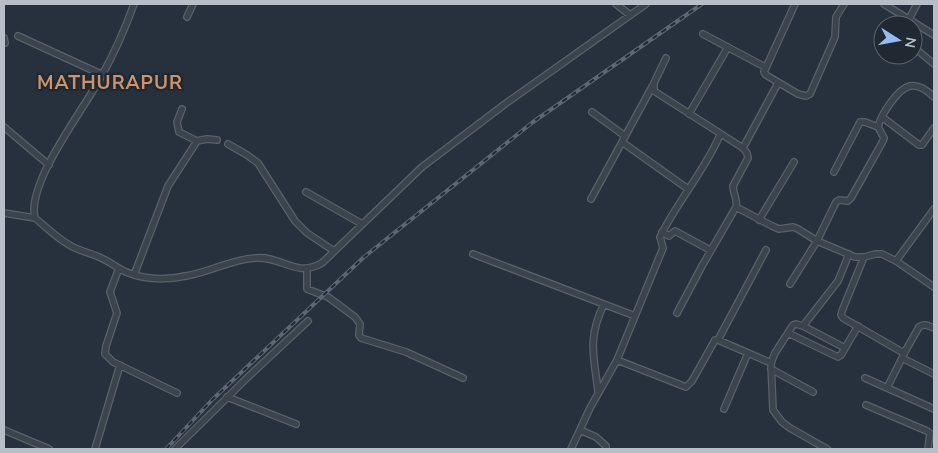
<svg xmlns="http://www.w3.org/2000/svg" width="938" height="453" font-family="'Nunito Sans',sans-serif">
<style>
.lines{fill:none;stroke-linecap:round;stroke-linejoin:round}
.minor-casing{stroke:#59616b;stroke-width:8}
.minor{stroke:#3b434d;stroke-width:5.5}
.rail-casing{stroke:#5d6774;stroke-width:4}
.rail{stroke:#202832;stroke-width:2;stroke-dasharray:5.5;stroke-linecap:butt}
.labels{text-anchor:middle;stroke-width:5;stroke-linejoin:round;paint-order:stroke}
.district-label{font-size:19px;font-weight:bold;letter-spacing:1px;fill:#cc936e;stroke:#202832}
</style>
<rect width="100%" height="100%" fill="#27313d"/>
<g class="lines">
<defs>
<path id="minor" d="M 134,4 C 125,29 114,54 101,77 C 84,109 26,183 35,218 C 46,227 58,239 71,246 C 80,251 90,253 99,257 C 109,261 117,268 126,272 C 145,280 166,280 186,276 C 210,272 232,259 256,258 C 282,256 296,278 322,263 L 422,167 L 505,104 L 646,4
M 616,4 L 630,15
M 795,4 L 764,72 L 766,75 L 798,94 L 806,96 L 810,94 L 835,37 L 836,17 L 844,4
M 884,4 L 934,35
M 187,17 L 193,4
M 909,19 L 917,4
M 703,34 L 765,67
M 18,36 L 103,75
M 4,38 L 5,43
M 917,50 L 934,64
M 666,58 L 654,83 L 654,91 L 743,148 L 747,153 L 748,158 L 733,186 C 733,194 738,199 736,207 L 702,266 L 677,313
M 182,109 L 177,122 L 179,132 L 197,141 L 207,139 L 217,140
M 592,112 L 625,136
M 689,114 L 728,47
M 882,117 L 919,145 L 922,145 L 934,128
M 4,127 L 49,165
M 622,142 L 688,189
M 228,144 L 247,155 L 258,163 L 295,221 L 307,233 L 334,251
M 743,148 L 778,83
M 834,172 L 860,122 L 865,122 L 878,127
M 306,192 L 362,224
M 591,199 L 653,85
M 736,207 L 772,226 L 779,229 L 793,227 L 798,229 L 817,241 L 855,257 L 864,257 L 875,254 L 882,254 L 896,261 L 934,287
M 4,213 L 35,218
M 759,220 L 794,162
M 662,232 L 669,236 L 675,231 L 710,250
M 473,254 L 635,316
M 864,257 L 842,311 L 841,315 L 843,318 L 902,352 L 906,350 L 919,327 C 925,323 928,326 934,328
M 896,261 L 934,209
M 119,268 L 110,292 L 117,313 L 106,346 L 105,354 L 113,362 L 177,393
M 307,269 L 307,289 L 328,297 L 355,317 L 360,324 L 359,335 L 361,338 L 406,352 L 463,378
M 134,275 L 168,186 L 197,141
M 790,284 L 817,241 L 836,202 L 839,200 L 848,201 L 851,198 L 883,141 L 884,138 L 878,127 C 881,115 897,89 910,86 C 919,84 928,91 934,97
M 803,326 L 838,281 L 849,254
M 788,333 L 838,357 L 841,355 L 858,326
M 718,340 L 766,250
M 902,358 L 934,374
M 617,360 L 686,387 L 692,381 L 715,340 L 718,340 L 771,363
M 771,369 L 813,392
M 865,378 L 934,409
M 887,388 L 906,350
M 598,391 C 594,356 587,339 604,304
M 227,397 L 296,424
M 866,405 L 927,431 L 930,433 L 928,449
M 724,409 L 748,353
M 4,430 L 49,449
M 580,430 L 596,437 L 606,446 L 606,449
M 95,449 L 120,365
M 175,449 L 248,377 L 308,321
M 571,449 L 590,408 L 617,360 L 661,253 L 663,248 L 660,237 C 677,202 705,170 720,135
M 827,449 L 790,428 L 782,422 L 773,410 L 771,363 L 775,353 L 793,325 L 796,324 L 803,326 L 845,348"/>
</defs>
<use href="#minor" class="minor-casing"/>
<use href="#minor" class="minor"/>
<defs>
<path id="rail" d="M 166,449 L 213,399 L 364,257 L 533,122 L 702,4"/>
</defs>
<use href="#rail" class="rail-casing"/>
<use href="#rail" class="rail"/>
</g>
<g class="labels">
<g class="district-label">
<text x="110" y="89">MATHURAPUR</text>
</g>
</g>
<rect width="938" height="453" fill="none" stroke="#b7bec8" stroke-width="10"/>
<g transform="translate(898 40) rotate(101)"><circle r="24" fill="#202832" stroke="#5c646e"/>
<path d="M0-4L9 19L0 12L-9 19Z" fill="#95bcef"/>
<text y="-8" font-size="14" font-weight="bold" text-anchor="middle" fill="#b7bec8">N</text>
</g>
</svg>
